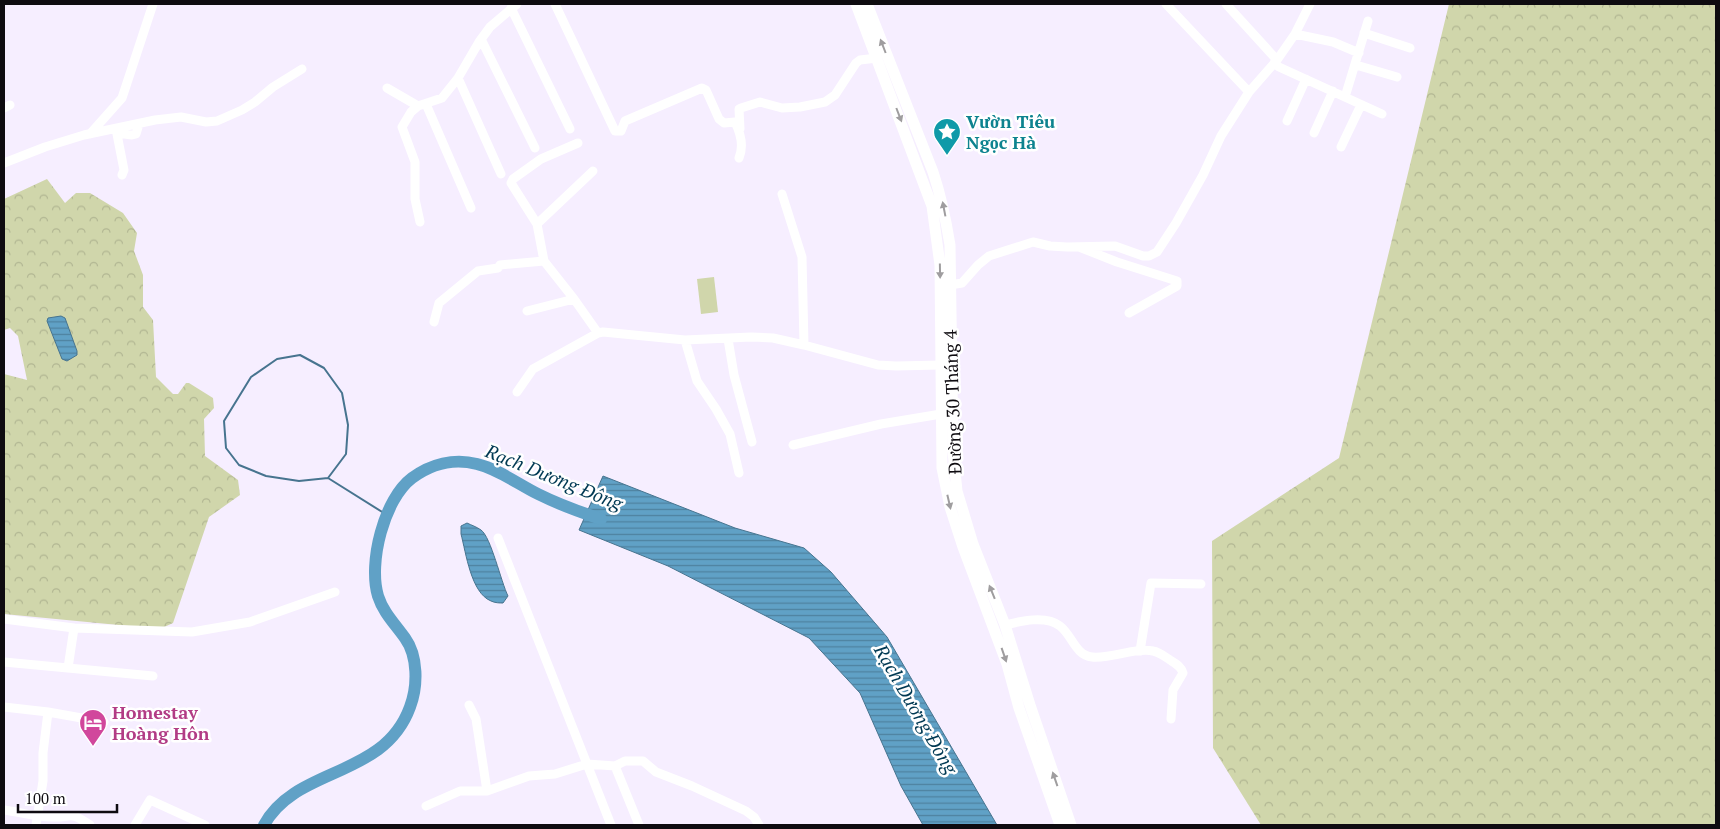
<svg xmlns="http://www.w3.org/2000/svg" width="1720" height="829" font-family="'PT Serif',serif">
<style>
.green{fill:#d0d6ab}
.forest{fill:url(#forest-crowns)}
.water{fill:url(#water-rules);stroke:#47748f}
.lines{fill:none;stroke-linecap:round;stroke-linejoin:round}
.stream{stroke:#47748f;stroke-width:2}
.river{stroke:#60a1c6;stroke-width:12}
.minor{stroke:#fff;stroke-width:9}
.major{stroke:#fff;stroke-width:11}
.oneway{fill:#9f9d9f}
.labels{text-anchor:middle;stroke-width:5;stroke-linejoin:round;paint-order:stroke}
.culture-label{font-size:18px;font-weight:bold;fill:#0d838f;stroke:#fff;text-anchor:start}
.street-label{font-size:18px;fill:#0e0b10;stroke:#fff}
.hotel-label{font-size:18px;font-weight:bold;fill:#b23c85;stroke:#fff;text-anchor:start}
.water-label{font-size:19px;font-style:italic;fill:#003953;stroke:#fff}
</style>
<defs>
<pattern id="forest-crowns" width="20" height="18" patternUnits="userSpaceOnUse" patternTransform="scale(1.25)"><rect width="20" height="18" fill="#d0d6ab"/><path d="M2 6a3 3 0 1 1 6 0M12 15a3 3 0 1 1 6 0" fill="none" stroke="#b1b692"/></pattern>
<pattern id="water-rules" width="6" height="5" patternUnits="userSpaceOnUse" patternTransform="scale(1.25)"><rect width="6" height="5" fill="#60a1c6"/><path d="M0 2.5h6" fill="none" stroke="#4e819f"/></pattern>
</defs>
<rect width="100%" height="100%" fill="#f6eeff"/>
<path class="green" d="M 714,277 L 718,312 L 701,314 L 697,279 Z"/>
<path class="forest" d="M 1449,4 L 1716,4 L 1716,825 L 1261,825 L 1213,748 L 1212,541 L 1339,458 Z
M 47,179 L 65,203 L 76,193 L 90,193 L 123,213 L 137,233 L 134,251 L 143,275 L 143,307 L 153,320 L 156,377 L 173,394 L 178,394 L 186,383 L 189,383 L 213,398 L 214,408 L 204,419 L 205,456 L 238,480 L 240,495 L 209,517 L 173,623 L 160,629 L 4,614 L 4,374 L 27,380 L 18,336 L 10,328 L 4,330 L 4,199 Z"/>
<path class="water" d="M 61,316 L 65,318 L 77,351 L 77,355 L 67,361 L 62,359 L 47,321 L 48,318 Z
M 603,476 L 735,528 L 804,548 L 831,572 L 887,637 L 997,825 L 923,825 L 901,786 L 860,693 L 809,638 L 668,566 L 579,530 Z
M 467,523 C 471,525 477,527 481,530 C 491,537 501,582 508,596 L 503,603 C 500,603 495,603 491,601 C 471,593 466,553 461,534 L 461,526 Z"/>
<g class="lines">
<path class="stream" d="M 328,478 L 346,454 L 348,425 L 342,393 L 324,368 L 300,355 L 277,359 L 251,377 L 224,421 L 226,448 L 239,465 L 266,476 L 299,481 L 328,478 L 387,515"/>
<path class="river" d="M 264,825 C 296,766 384,779 410,707 C 418,686 418,656 405,638 C 395,624 383,612 378,596 C 368,563 384,499 412,478 C 431,464 454,458 477,464 C 498,469 518,484 538,494 C 558,504 580,512 601,519"/>
<path class="minor" d="M 555,4 L 615,131 L 621,131 L 625,121 L 702,88 L 706,90 L 719,119 L 724,123 L 735,122 C 741,134 744,146 739,158
M 1166,4 L 1249,92
M 1226,4 L 1277,60
M 511,8 L 570,129
M 1364,33 L 1410,48
M 1295,34 L 1333,42 L 1359,53
M 481,39 L 535,148
M 1274,63 L 1279,67 L 1382,114
M 1356,65 L 1397,77
M 458,78 L 501,174
M 387,88 L 418,106
M 1345,97 L 1368,21
M 426,104 L 471,208
M 4,108 L 10,105
M 1287,121 L 1306,79
M 116,129 L 124,170 L 122,175
M 740,129 L 739,109 L 741,108 L 760,102 L 782,108 L 800,107 L 825,102 L 835,95 L 856,63 L 860,60 L 877,58
M 117,133 L 132,135 L 136,134 L 139,124
M 1314,133 L 1333,91
M 90,134 L 122,98 L 153,4
M 578,143 L 541,159 L 513,179 L 511,183 L 537,224 L 544,261 L 574,299 L 598,333
M 1341,147 L 1361,105
M 4,163 L 45,147 L 84,135 L 155,120 L 181,117 L 206,122 L 217,121 L 242,110 L 255,102 L 273,87 L 302,69
M 782,194 L 802,257 L 804,345
M 420,222 L 415,199 L 415,162 L 402,127 L 411,112 L 418,106 L 442,98 L 458,78 L 479,42 L 490,27 L 517,4
M 537,224 L 593,171
M 1079,247 L 1117,262 L 1177,281 L 1177,286 L 1129,313
M 950,285 L 962,283 L 978,265 L 989,256 L 1033,242 L 1050,246 L 1067,247 L 1115,246 L 1143,256 L 1149,256 L 1157,252 L 1176,223 L 1203,175 L 1221,136 L 1249,92 L 1277,60 L 1295,34 L 1310,4
M 527,311 L 574,299
M 434,322 L 439,303 L 478,271 L 498,268 L 500,265 L 544,261
M 728,339 L 734,375 L 752,442
M 685,340 L 697,381 L 716,409 L 730,434 L 739,473
M 517,392 L 533,369 L 598,333 L 603,332 L 685,340 L 751,337 L 773,338 L 804,345 L 878,365 L 896,366 L 940,365
M 793,445 L 881,424 L 941,414
M 498,538 L 611,825
M 4,619 L 74,628 L 192,632 L 250,622 L 335,592
M 1005,625 C 1021,621 1046,615 1060,626 C 1072,635 1075,655 1092,657 C 1112,659 1135,647 1153,651 C 1159,652 1164,656 1170,660 C 1175,663 1181,666 1183,673 L 1173,690 L 1171,719
M 1140,651 L 1151,583 L 1201,584
M 4,662 L 153,676
M 68,668 L 74,628
M 469,705 L 476,719 L 487,791
M 4,707 L 48,712 L 43,753 L 43,781 L 36,825
M 48,712 L 104,722
M 615,766 L 639,825
M 426,806 L 460,791 L 487,791 L 529,776 L 555,774 L 587,764 L 615,766 L 625,761 L 643,761 L 656,772 L 692,786 L 746,811 L 754,817 L 759,825
M 4,810 C 20,812 36,817 52,817 C 73,818 69,810 90,825
M 135,825 L 150,800 L 205,825"/>
<path class="major" d="M 856,4 L 932,206 L 940,265 L 942,468 L 950,507 L 963,547 L 1007,664 L 1019,708 L 1060,825
M 867,4 L 933,172 C 941,196 946,220 950,245 L 953,452 L 957,491 L 973,544 L 1005,625 L 1030,705 L 1071,825"/>
</g>
<defs><path id="oneway-solid" d="M-6-.8H1V-3.2L6.5 0L1 3.2V.8H-6Z" transform="scale(1.25)"/></defs>
<g class="oneway">
<use href="#oneway-solid" transform="translate(883 46) rotate(-111)"/>
<use href="#oneway-solid" transform="translate(899 115) rotate(69)"/>
<use href="#oneway-solid" transform="translate(944 209) rotate(-101)"/>
<use href="#oneway-solid" transform="translate(940 271) rotate(89)"/>
<use href="#oneway-solid" transform="translate(949 502) rotate(77)"/>
<use href="#oneway-solid" transform="translate(992 592) rotate(-112)"/>
<use href="#oneway-solid" transform="translate(1004 655) rotate(71)"/>
<use href="#oneway-solid" transform="translate(1055 779) rotate(-109)"/>
</g>
<defs>
<symbol id="sight-pin" viewBox="-11 -11 22 30"><path d="M0 17L-7.5 6A9.5 9.5 0 1 1 7.5 6Z" fill="#0f9aa8" stroke="#fff"/><path d="M0-6L1.8-2.2L6-1.7L2.9 1.2L3.7 5.4L0 3.3L-3.7 5.4L-2.9 1.2L-6-1.7L-1.8-2.2Z" fill="#fff"/></symbol>
<symbol id="hotel-pin" viewBox="-11 -11 22 30"><path d="M0 17L-7.5 6A9.5 9.5 0 1 1 7.5 6Z" fill="#d1479c" stroke="#fff"/><path d="M-6-4.5h1.5V1H6V5H4.5V3h-9V5H-6ZM-4 0a1.8 1.8 0 1 1 3.6 0ZM.5 0V-2.5h3Q6-2.5 6 0Z" fill="#fff"/></symbol>
</defs>
<g fill-rule="evenodd">
<use href="#sight-pin" x="931" y="116" width="32" height="43"/>
<use href="#hotel-pin" x="77" y="707" width="32" height="43"/>
</g>
<g class="labels">
<g class="culture-label">
<text x="966" y="128">Vườn Tiêu<tspan x="966" dy="21">Ngọc Hà</tspan></text>
</g>
<g class="street-label">
<text transform="translate(953 402) rotate(-92)" y="6">Đường 30 Tháng 4</text>
</g>
<g class="hotel-label">
<text x="112" y="719">Homestay<tspan x="112" dy="21">Hoàng Hôn</tspan></text>
</g>
<g class="water-label">
<text transform="translate(554 477) rotate(22)" y="7">Rạch Dương Đông</text>
<text transform="translate(916 709) rotate(60)" y="7">Rạch Dương Đông</text>
</g>
</g>
<rect width="1720" height="829" fill="none" stroke="#0e0b10" stroke-width="10"/>
<path d="M18 804v8h99v-8" fill="none" stroke="#0e0b10" stroke-width="2.5"/>
<text x="25" y="804" font-size="15" fill="#0e0b10" stroke="#ffffff" stroke-width="4" paint-order="stroke">100 m</text>
</svg>
